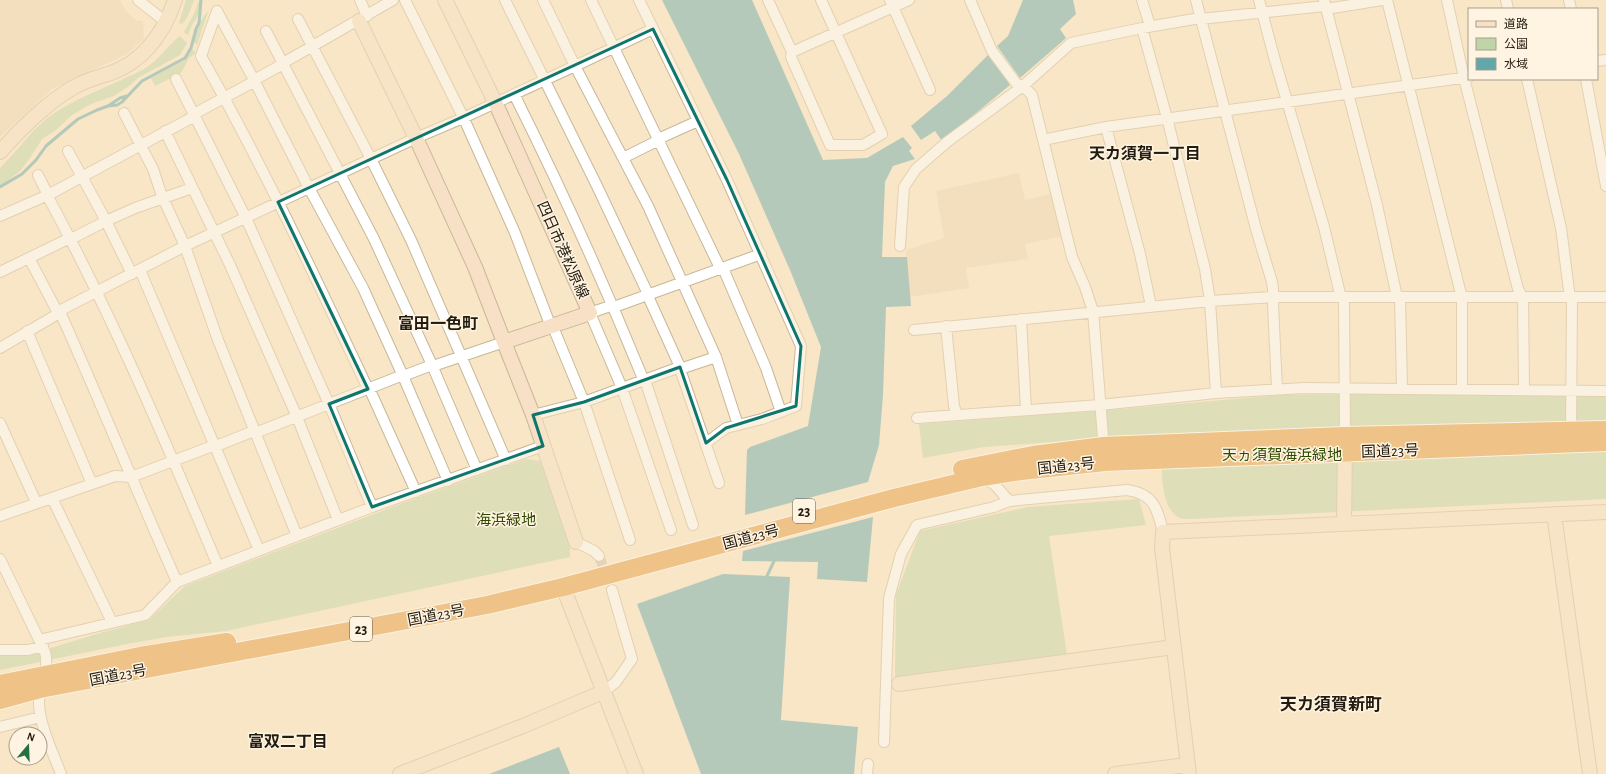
<svg xmlns="http://www.w3.org/2000/svg" width="1606" height="774" font-family="'Alegreya Sans','Noto Sans JP',sans-serif">
<style>
.built{fill:#eed8b3}
.green{fill:#bfd5a8}
.water{fill:#62a7ac}
.lines{fill:none;stroke-linecap:round;stroke-linejoin:round}
.stream{stroke:#62a7ac;stroke-width:3}
.street-tunnel{stroke:#cdbda2;stroke-width:10;stroke-dasharray:10 5;stroke-linecap:butt}
.street-casing{stroke:#c8b798;stroke-width:12}
.secondary-casing{stroke:#c8b798;stroke-width:16}
.highway-casing{stroke:#fff;stroke-width:20}
.street{stroke:#fff;stroke-width:10}
.secondary{stroke:#f7e0c5;stroke-width:14}
.highway{stroke:#e5973d;stroke-width:18}
.marked{fill:none;stroke:#0f766e;stroke-width:3;stroke-linejoin:round}
.labels{text-anchor:middle;stroke-width:3;stroke-linejoin:round;paint-order:stroke}
.shield{fill:#fff4e1;stroke:#645c4f;stroke-width:1}
.shield-label{font-size:14px;font-weight:bold;fill:#221b10}
.street-label{font-size:15px;fill:#221b10;stroke:#fff4e1}
.park-label{font-size:15px;fill:#2f4a00;stroke:#fff4e1}
.neighbourhood-label{font-size:16px;font-weight:bold;fill:#221b10;stroke:#fff4e1}
.quarter-label{font-size:17px;font-weight:bold;fill:#221b10;stroke:#fff4e1}
</style>
<rect width="100%" height="100%" fill="#f8e6c6"/>
<path class="built" d="M 0,0 L 120,0 L 126,11 L 137,21 L 143,21 L 144,39 L 127,54 L 52,89 L 0,137 Z
M 1019,173 L 1025,200 L 1054,193 L 1063,236 L 1025,244 L 1028,259 L 966,268 L 969,288 L 910,297 L 906,250 L 944,238 L 936,191 Z"/>
<path class="green" d="M 186,0 L 194,0 C 191,8 188,20 181,24 L 179,23 Z
M 199,0 L 200,0 L 199,14 L 192,25 L 188,35 L 184,32 L 194,14 Z
M 207,12 L 208,12 L 197,45 L 193,41 L 200,22 Z
M 180,36 L 187,43 L 180,55 L 138,78 L 129,86 L 114,96 L 91,104 L 72,115 L 56,130 L 42,139 L 30,158 L 20,171 L 0,187 L 0,168 C 18,151 32,128 53,114 C 81,95 114,85 144,69 C 158,61 167,46 180,36 Z
M 192,49 L 196,53 L 189,58 L 181,73 L 155,86 L 151,78 L 185,60 Z
M 1440,393 L 1606,395 L 1606,499 L 1190,519 C 1187,519 1181,519 1178,517 C 1158,506 1162,458 1162,439 L 1093,439 L 984,447 L 923,458 L 919,424 L 1109,410 L 1280,395 Z
M 526,459 L 540,461 L 570,546 L 570,557 L 226,631 L 166,637 L 127,644 L 0,670 L 0,654 L 31,654 L 100,633 L 149,620 L 185,586 L 403,503 Z
M 1139,499 L 1146,525 L 1049,536 L 1067,655 L 895,677 L 896,595 L 920,531 L 1028,507 Z"/>
<path class="water" d="M 662,0 L 752,0 L 823,160 L 867,158 L 903,137 L 912,148 L 909,151 L 915,159 L 893,166 L 885,182 L 882,257 L 907,257 L 911,306 L 886,307 L 883,395 L 879,445 L 868,482 L 745,515 L 747,450 L 750,447 L 808,426 L 821,347 L 790,270 L 739,154 Z
M 1023,0 L 1073,0 L 1076,14 L 1060,29 L 1066,38 L 1020,78 L 997,46 L 1008,36 Z
M 988,55 L 1010,85 L 942,141 L 935,131 L 921,140 L 911,126 L 947,96 Z
M 873,517 L 867,582 L 817,579 L 818,562 L 742,561 L 743,551 Z
M 723,574 L 790,577 L 781,720 L 858,727 L 854,774 L 701,774 L 637,604 Z
M 559,747 L 570,774 L 489,774 Z"/>
<g class="lines">
<path class="stream" d="M 108,106 L 120,98 L 127,96
M 0,187 L 22,174 L 36,160 L 46,146 L 78,119 L 97,110 L 108,106 L 117,105 L 122,102 L 142,81 L 185,58 L 191,48 L 196,29 L 199,23 L 201,0
M 792,519 L 802,497
M 767,576 L 775,559"/>
<path class="street-tunnel" d="M 599,556 L 608,580"/>
<defs>
<path id="street" d="M 138,0 L 166,22
M 360,0 L 367,16
M 405,0 L 465,121 L 515,233 L 551,327
M 505,0 L 597,186 L 648,294
M 543,0 L 575,66 L 648,206 L 716,357 L 738,425
M 591,0 L 720,268
M 639,0 L 727,180 L 801,346 L 796,406 L 762,419 L 726,428 L 706,443
M 768,0 L 792,52 L 791,57 L 830,145 L 863,145 L 882,134 L 821,0
M 890,0 L 930,90
M 970,0 L 992,51 L 1016,83 L 1023,86 L 1032,95 L 1072,257 L 1085,287 L 1093,311 L 1104,450
M 1142,0 L 1150,26
M 1196,0 L 1256,229 L 1272,282 L 1274,297 L 1273,304 L 1277,389
M 1259,0 L 1274,57 L 1324,227 L 1341,298
M 1324,0 L 1377,205 L 1397,297
M 1387,0 L 1462,298 L 1462,389
M 1447,0 L 1464,78 L 1518,289 L 1523,298 L 1524,389
M 1506,0 L 1508,9
M 1569,0 L 1571,9
M 1326,9 L 1382,0
M 217,11 L 254,80 L 309,188 L 363,288 L 403,376 L 448,481
M 217,11 L 201,56 C 262,164 315,276 368,389
M 298,19 L 371,159 L 411,240 L 506,460
M 1200,19 L 1325,6
M 1142,28 L 1167,118 L 1205,269 L 1210,301 L 1216,393
M 266,31 L 374,239 L 432,365 L 477,470
M 792,52 L 909,0
M 1597,61 L 1606,60
M 283,63 L 393,0
M 176,79 L 246,218 L 329,404 L 372,507
M 1527,79 L 1561,228 L 1570,298
M 1586,79 L 1606,186
M 254,80 L 283,64
M 514,94 C 561,188 604,283 644,381
M 124,113 L 153,169 L 162,196 L 185,246 L 218,340 L 297,536
M 194,114 L 255,81
M 1106,127 L 1140,254 L 1151,306
M 165,131 L 230,265 L 297,417 L 338,520
M 658,139 L 698,121
M 1043,140 L 1106,127 L 1469,77
M 68,151 L 106,221 L 132,274
M 623,158 L 659,140
M 38,175 L 48,195
M 47,195 C 112,315 165,440 218,566
M 0,216 L 48,195 L 195,116
M 71,239 L 106,221 L 135,208 L 192,188
M 900,246 L 904,187 L 916,169 L 947,142 L 1023,86 L 1071,43 L 1142,28 L 1200,18
M 29,258 L 58,313
M 723,268 L 766,368 L 781,412
M 140,270 L 259,550
M 0,272 L 70,238
M 647,294 L 681,369
M 1400,297 L 1402,388
M 1344,298 L 1345,436
M 613,305 L 590,313 L 622,388 L 671,530
M 614,307 L 761,254
M 60,312 C 100,401 137,492 177,582
M 1021,319 L 1026,410
M 946,326 L 954,406 L 957,415
M 553,327 L 584,402 L 630,540
M 914,330 L 1210,301 L 1274,297 L 1606,297
M 27,331 L 92,484
M 0,348 L 56,315 L 61,310 L 185,246 L 416,138 L 463,118 L 575,66 L 653,29
M 716,357 L 680,369 L 719,483
M 433,366 L 504,342
M 403,376 L 432,365
M 645,380 L 693,525
M 369,388 L 416,492
M 533,415 L 584,402 L 680,367
M 917,418 L 1100,405 L 1216,393 L 1304,388 L 1606,391
M 0,423 L 36,502
M 1571,431 L 1572,298
M 255,433 L 403,375
M 216,446 L 254,431
M 982,477 L 995,485 L 1009,501
M 52,498 L 112,622
M 0,516 L 115,476 L 131,477 L 215,445
M 576,542 L 594,551 L 599,556
M 0,559 L 45,652 C 50,670 38,686 39,704 C 40,726 53,753 61,774
M 39,640 L 145,615 L 177,582 L 372,507 L 543,446
M 0,650 L 28,650 L 43,646
M 603,692 L 616,682 L 632,659 L 612,590
M 0,727 L 41,717
M 884,742 L 889,598 L 901,554 L 917,525 L 994,507 L 1009,501 L 1127,490 C 1154,494 1157,508 1163,532
M 867,774 L 868,764"/>
<path id="secondary" d="M 445,0 L 495,102 L 590,313 L 504,342 L 533,415 L 576,542
M 359,21 L 416,138 L 475,267 L 504,342
M 0,152 C 19,130 51,99 76,86 C 87,80 99,77 111,73 C 144,61 164,32 175,0
M 1554,514 L 1590,774
M 1344,523 L 1345,444
M 563,587 L 636,774
M 899,684 L 1174,647
M 400,774 L 523,726 L 603,692
M 1115,774 L 1187,765
M 1189,774 L 1162,548 L 1163,532 L 1606,512"/>
<path id="highway" d="M 962,469 L 1033,455 L 1104,446 L 1345,436 L 1604,430
M 0,684 L 140,656 L 227,642
M 0,700 L 40,689 L 487,605 L 563,587 L 894,498 L 982,477 L 1021,471 L 1105,462 L 1606,442"/>
</defs>
<use href="#street" class="street-casing"/>
<use href="#secondary" class="secondary-casing"/>
<use href="#highway" class="highway-casing"/>
<use href="#street" class="street"/>
<use href="#secondary" class="secondary"/>
<use href="#highway" class="highway"/>
</g>
<path d="M0 0H1606V774H0ZM 653,29 L 727,180 L 801,346 L 796,406 L 726,428 L 706,443 L 680,367 L 584,402 L 533,415 L 543,446 L 372,507 L 329,404 L 368,389 L 278,202 Z" fill="#f8e6c6" fill-opacity=".55" fill-rule="evenodd"/>
<path class="marked" d="M 653,29 L 727,180 L 801,346 L 796,406 L 726,428 L 706,443 L 680,367 L 584,402 L 533,415 L 543,446 L 372,507 L 329,404 L 368,389 L 278,202 Z"/>
<g class="labels">
<g class="shield">
<rect x="793" y="499" width="22" height="24" rx="3"/>
<rect x="350" y="617" width="22" height="24" rx="3"/>
</g>
<g class="shield-label">
<text x="804" y="516">23</text>
<text x="361" y="634">23</text>
</g>
<g class="street-label">
<text transform="translate(563 250) rotate(66)" y="5">四日市港松原線</text>
<text transform="translate(1390 451) rotate(-2)" y="5">国道23号</text>
<text transform="translate(1066 466) rotate(-6)" y="5">国道23号</text>
<text transform="translate(751 537) rotate(-15)" y="5">国道23号</text>
<text transform="translate(436 615) rotate(-11)" y="5">国道23号</text>
<text transform="translate(118 675) rotate(-11)" y="5">国道23号</text>
</g>
<g class="park-label">
<text x="1282" y="460">天ヵ須賀海浜緑地</text>
<text x="506" y="525">海浜緑地</text>
</g>
<g class="neighbourhood-label">
<text x="1145" y="159">天カ須賀一丁目</text>
<text x="438" y="329">富田一色町</text>
<text x="288" y="747">富双二丁目</text>
</g>
<g class="quarter-label">
<text x="1331" y="710">天カ須賀新町</text>
</g>
</g>
<rect x="1468" y="8" width="130" height="72" fill="#fff4e1" stroke="#a79d8d"/>
<rect x="1476" y="21" width="20" height="6" fill="#f7e0c5" stroke="#a79d8d"/>
<text x="1504" y="28" font-size="12" fill="#221b10">道路</text>
<rect x="1476" y="38" width="20" height="12" fill="#bfd5a8" stroke="#a79d8d"/>
<text x="1504" y="48" font-size="12" fill="#221b10">公園</text>
<rect x="1476" y="58" width="20" height="12" fill="#62a7ac" stroke="#a79d8d"/>
<text x="1504" y="68" font-size="12" fill="#221b10">水域</text>
<g transform="translate(28 746) rotate(19)"><circle r="19" fill="#fff4e1" stroke="#a79d8d"/>
<path d="M0-3L7 15L0 10L-7 15Z" fill="#247241"/>
<text y="-6" font-size="11" font-weight="bold" text-anchor="middle" fill="#221b10">N</text>
</g>
</svg>
